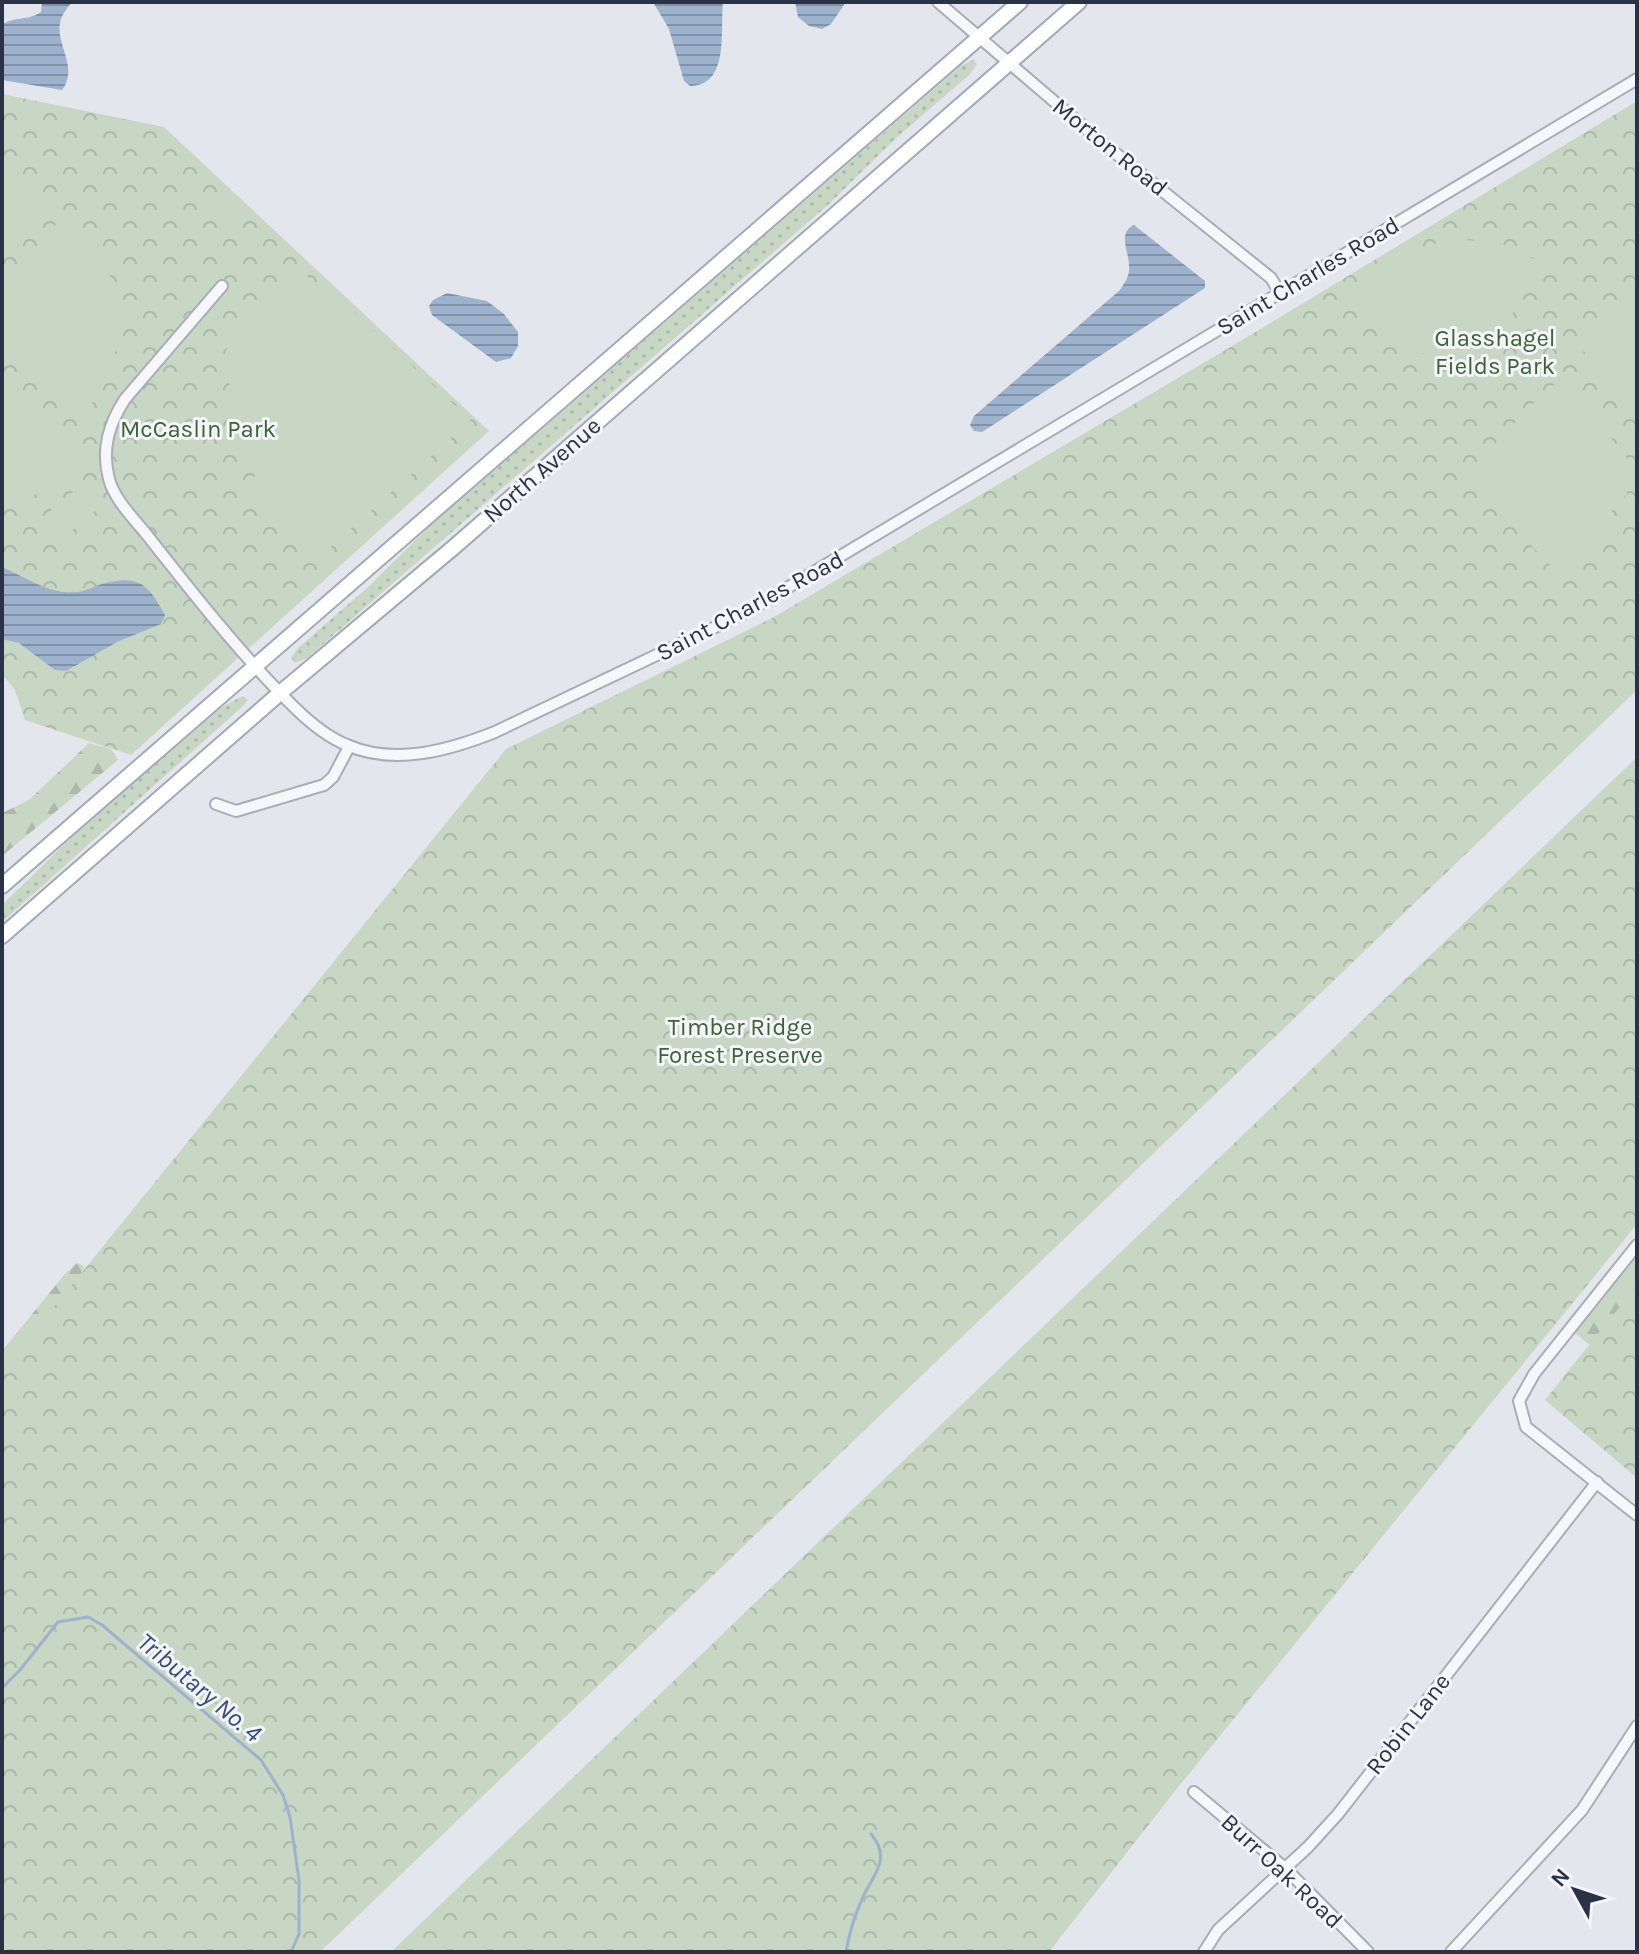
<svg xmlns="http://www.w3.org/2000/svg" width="1639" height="1954" font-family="Karla,sans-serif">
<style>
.grass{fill:url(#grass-dots)}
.forest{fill:url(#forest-firs)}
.park{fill:url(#park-crowns)}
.garden{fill:#c8d6c4}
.water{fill:url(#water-rules)}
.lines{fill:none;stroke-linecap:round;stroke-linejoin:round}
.stream{stroke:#9db2cd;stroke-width:3}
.minor-casing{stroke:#a8adb7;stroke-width:14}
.major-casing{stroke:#a2aab8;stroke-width:18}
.minor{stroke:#f6f7fa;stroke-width:10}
.major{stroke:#fff;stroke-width:14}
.labels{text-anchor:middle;stroke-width:6;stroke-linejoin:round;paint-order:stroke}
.street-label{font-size:24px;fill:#2a3345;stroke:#f3f5f9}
.park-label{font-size:24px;fill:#3d6236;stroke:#f3f5f9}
.water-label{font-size:26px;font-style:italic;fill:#314f7c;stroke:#f3f5f9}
</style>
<defs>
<pattern id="grass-dots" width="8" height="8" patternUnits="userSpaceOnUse" patternTransform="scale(2)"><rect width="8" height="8" fill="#c8d6c4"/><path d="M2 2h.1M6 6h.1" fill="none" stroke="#acb8aa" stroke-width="1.8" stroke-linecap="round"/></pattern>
<pattern id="forest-firs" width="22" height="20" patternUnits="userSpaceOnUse" patternTransform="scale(2)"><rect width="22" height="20" fill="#c8d6c4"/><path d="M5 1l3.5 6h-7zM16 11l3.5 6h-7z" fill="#acb8aa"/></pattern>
<pattern id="park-crowns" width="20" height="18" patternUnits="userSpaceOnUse" patternTransform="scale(2)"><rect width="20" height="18" fill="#c8d6c4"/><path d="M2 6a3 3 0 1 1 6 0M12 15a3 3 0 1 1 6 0" fill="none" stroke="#acb8aa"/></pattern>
<pattern id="water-rules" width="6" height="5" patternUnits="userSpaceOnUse" patternTransform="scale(2)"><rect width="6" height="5" fill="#9db2cd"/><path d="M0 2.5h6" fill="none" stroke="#8091a8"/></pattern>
</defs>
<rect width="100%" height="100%" fill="#e3e6ec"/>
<path class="grass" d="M 973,60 L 977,64 L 969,75 L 895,139 L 829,204 L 307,658 L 295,663 L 291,658 L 298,648 L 367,588 L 430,526 L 961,66 Z
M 243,696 L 248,700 L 244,705 L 2,922 L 2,905 L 73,836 L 222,707 Z"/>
<path class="forest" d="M 89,743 L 111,749 L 118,760 L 2,856 L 2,813 L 29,800 Z
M 1637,1255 L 1637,1384 L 1575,1333 Z
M 77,1263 L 84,1266 L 79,1288 L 2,1396 L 2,1351 L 64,1275 Z"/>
<path class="park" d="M 2,94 L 164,127 L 489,431 L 131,755 L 25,720 L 15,690 L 2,674 Z
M 1637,101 L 1637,690 L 320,1952 L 2,1952 L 2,1371 L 506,749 L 774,617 L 1254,333 Z
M 1637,757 L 1637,1224 L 1175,1791 L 1049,1952 L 391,1952 Z
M 1637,1285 L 1637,1478 L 1545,1400 Z"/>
<path class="garden" d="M 2,171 L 18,178 L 46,201 L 2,253 Z
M 225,189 L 253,212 L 238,231 L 210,207 Z
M 63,216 C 72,224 83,232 90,241 C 135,301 125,364 80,420 L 2,354 L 2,287 Z
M 1456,239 L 1499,243 L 1545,264 L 1470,378 L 1459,380 L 1365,309 L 1357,291 C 1390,257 1410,249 1456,239 Z
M 305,274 L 316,285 L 322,283 L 471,420 L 312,564 L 245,486 C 282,454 240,450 230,429 C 223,414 233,400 230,386 C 228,380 224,375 223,369 C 222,360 225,352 229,345 Z
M 1637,296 L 1637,411 L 1580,347 Z
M 1567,380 L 1629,461 L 1627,494 L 1597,527 L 1600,536 L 1562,577 L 1468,481 L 1468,472 L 1549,387 Z
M 2,384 L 86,453 C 59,481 39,497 2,508 Z
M 84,483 L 102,505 L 62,539 L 44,516 Z"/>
<path class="water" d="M 42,2 L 72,2 C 68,7 63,13 61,19 C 53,43 80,66 62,90 L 2,80 L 2,25 C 13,16 29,21 41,12 Z
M 653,2 L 723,2 C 720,29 730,86 690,86 L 684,81 L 669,29 Z
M 795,2 L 846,2 L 831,24 L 822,29 L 809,26 L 798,17 Z
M 1134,225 L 1205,281 L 1205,288 L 982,432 L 974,431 L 970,425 L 974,416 L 1120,290 C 1125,282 1130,276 1129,266 C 1129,251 1117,233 1134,225 Z
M 447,293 L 487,301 L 504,314 L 518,332 L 518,346 L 511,358 L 496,362 L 432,315 L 429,306 L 433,300 Z
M 2,567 C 27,578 50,595 78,592 C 86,591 94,586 102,584 C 139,574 148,584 165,615 L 161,624 L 119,641 L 66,671 L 55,670 L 19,643 L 2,639 Z"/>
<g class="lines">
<path class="stream" d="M 2,1688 L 20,1670 L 58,1622 L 88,1617 L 102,1625 L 261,1760 L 283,1795 L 290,1817 L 299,1880 L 299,1934 L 291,1952
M 846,1952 C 849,1934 855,1914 863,1897 C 874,1873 892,1859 871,1834"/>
<defs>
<path id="minor" d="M 938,2 L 1104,144 L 1271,278 L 1280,293
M 222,286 L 125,399 C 109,424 101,449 109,479 C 114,499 134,519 147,535 C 191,591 242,656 293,706 C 309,722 327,737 347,745 C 395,766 450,750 495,732 L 747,612 L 1637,79
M 216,804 L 236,811 L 324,785 L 333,777 L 349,747
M 1637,1245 L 1534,1374 L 1519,1401 L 1526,1427 L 1637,1515
M 1194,1792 L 1285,1868 L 1368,1952
M 1204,1952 L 1218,1930 L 1308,1847 L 1338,1814 L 1597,1482
M 1451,1952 L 1582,1810 L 1637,1726"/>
<path id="major" d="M 2,886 L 1020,2
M 2,936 L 280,693 L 454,547 L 1079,2"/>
</defs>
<use href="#minor" class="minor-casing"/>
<use href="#major" class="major-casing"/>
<use href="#minor" class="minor"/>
<use href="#major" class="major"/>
</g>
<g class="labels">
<g class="street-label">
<text transform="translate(1110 147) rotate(39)" y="8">Morton Road</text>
<text transform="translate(1308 276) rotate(-31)" y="8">Saint Charles Road</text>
<text transform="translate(542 470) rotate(-41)" y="8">North Avenue</text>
<text transform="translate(750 606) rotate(-28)" y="8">Saint Charles Road</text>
<text transform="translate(1408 1724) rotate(-52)" y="8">Robin Lane</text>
<text transform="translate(1282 1871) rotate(43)" y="8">Burr Oak Road</text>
</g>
<g class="park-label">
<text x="1495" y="346">Glasshagel<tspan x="1495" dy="28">Fields Park</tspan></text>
<text x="198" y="437">McCaslin Park</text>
<text x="740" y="1035">Timber Ridge<tspan x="740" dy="28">Forest Preserve</tspan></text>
</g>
<g class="water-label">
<text transform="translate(200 1687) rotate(40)" y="9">Tributary No. 4</text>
</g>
</g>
<rect width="1639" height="1954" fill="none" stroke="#2a3345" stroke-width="8"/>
<g transform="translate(1575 1890) rotate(310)" stroke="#f3f5f9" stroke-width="6" paint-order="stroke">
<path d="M0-6L14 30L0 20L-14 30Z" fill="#2a3345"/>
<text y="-12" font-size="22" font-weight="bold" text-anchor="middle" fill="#2a3345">N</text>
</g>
</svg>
